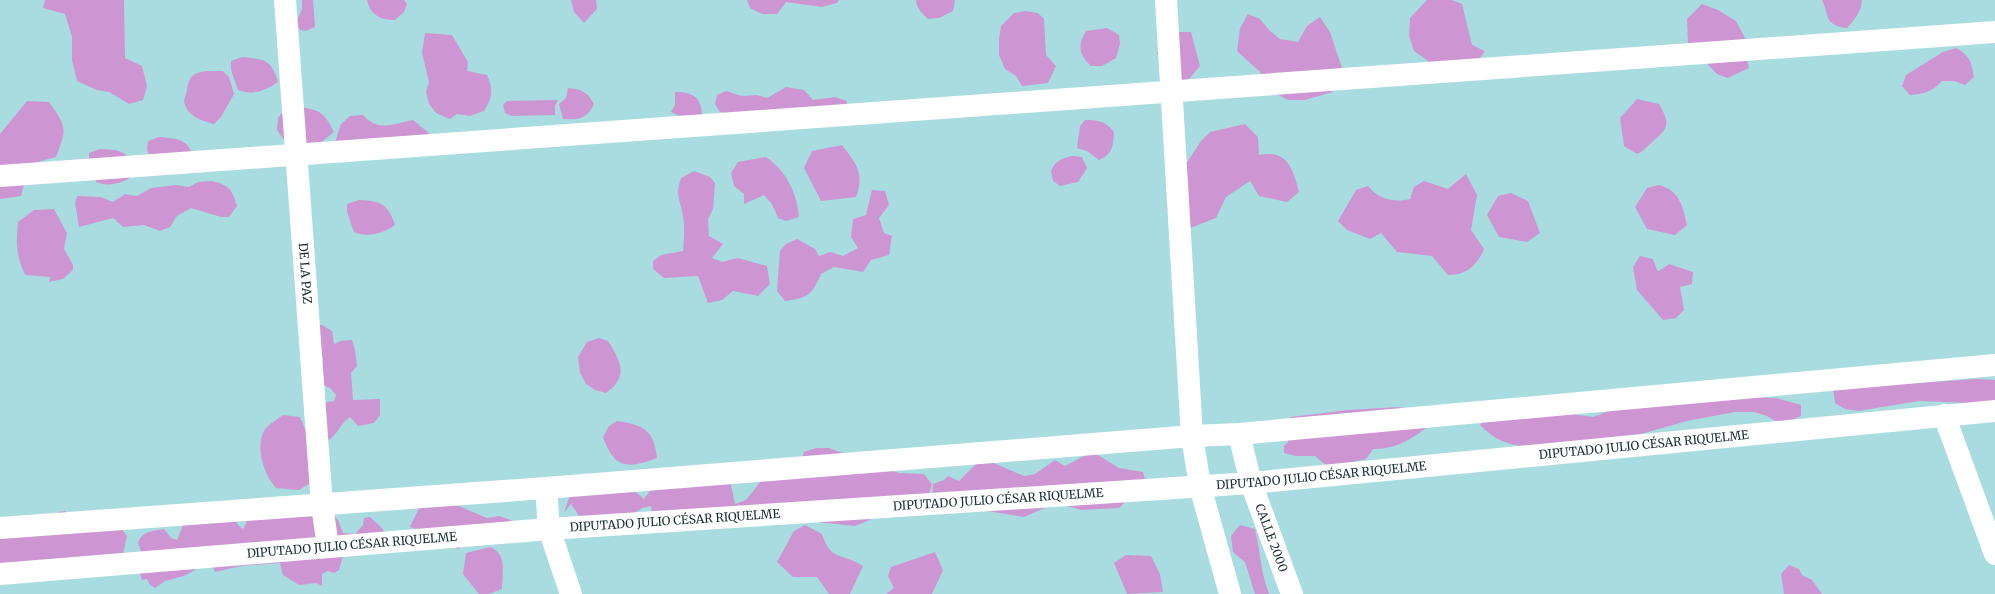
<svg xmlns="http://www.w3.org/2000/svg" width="1995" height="594" font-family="Merriweather,serif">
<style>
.green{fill:#cd96d2}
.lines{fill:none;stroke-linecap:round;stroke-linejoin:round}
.street{stroke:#fff;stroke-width:22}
.secondary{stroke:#fff;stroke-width:22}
.labels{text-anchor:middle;stroke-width:3.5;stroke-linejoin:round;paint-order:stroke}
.street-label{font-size:12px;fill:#192e30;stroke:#b5e9ef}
</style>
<rect width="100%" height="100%" fill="#a8dce1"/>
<path class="green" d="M 45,0 L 124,0 L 125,58 L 142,66 L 147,86 L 143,100 L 129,104 L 109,92 L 97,90 L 77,81 L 72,60 L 72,37 L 65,14 L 43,8 Z
M 302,0 L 313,0 L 315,27 L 306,31 L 300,30 L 296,23 L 302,9 Z
M 367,0 L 404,0 L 407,4 L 404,12 L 395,20 C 381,20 370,15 367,0 Z
M 571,0 L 596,0 L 597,9 L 584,23 L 574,12 Z
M 747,0 L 839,0 L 837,3 L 822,7 L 786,2 L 777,14 L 762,14 L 750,8 Z
M 916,0 L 955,0 L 953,11 L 939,18 L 928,19 C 923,14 916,8 916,0 Z
M 1427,0 L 1452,0 L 1462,4 L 1472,45 L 1485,51 L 1467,76 L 1438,79 L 1428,61 L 1414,51 L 1409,36 L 1410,18 Z
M 1822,0 L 1862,0 C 1861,12 1855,19 1847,28 C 1824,25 1830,17 1822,0 Z
M 1702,4 L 1718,10 L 1736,21 L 1747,42 L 1747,60 L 1749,68 L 1728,78 L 1717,74 L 1688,44 L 1687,19 Z
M 1025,11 L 1038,13 L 1044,19 L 1046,55 L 1056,66 L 1048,83 L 1022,86 L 1016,76 L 1005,69 L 999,55 L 999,39 L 1001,26 L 1014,13 Z
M 1248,14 L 1260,19 L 1270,31 L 1280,39 L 1298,42 L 1307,26 L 1320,17 L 1330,32 L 1342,68 L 1333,92 L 1305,100 L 1288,100 L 1274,93 L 1259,71 L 1237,51 L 1240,28 Z
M 1107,28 L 1119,35 L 1120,44 L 1116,58 L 1102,66 L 1091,66 C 1079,55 1077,45 1086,31 Z
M 1180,32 L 1191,32 L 1200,66 L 1185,84 L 1173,83 L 1157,53 Z
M 425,33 L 452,35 L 468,62 L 467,71 L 487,75 C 494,90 492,98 484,111 L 470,116 L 457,114 L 450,119 L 436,113 L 429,104 L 426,92 L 429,82 L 422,53 Z
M 1956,48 C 1970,56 1971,61 1974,77 L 1965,85 L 1954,81 L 1942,81 C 1932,92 1924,94 1910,95 L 1902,86 L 1906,75 L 1943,52 Z
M 242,57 C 264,59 272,60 278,82 C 267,90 252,96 238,90 L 231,70 L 231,61 Z
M 207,71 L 223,71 L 229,77 L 234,94 L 221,117 L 214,124 C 202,121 187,116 184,102 C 184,99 186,94 187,90 C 189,76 193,73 207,71 Z
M 786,87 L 804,90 L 813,100 L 835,97 L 847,101 L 843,121 L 740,116 L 720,112 L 715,104 L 717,95 L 726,91 L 742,96 L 757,95 L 767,98 Z
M 568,88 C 581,89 588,92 594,104 C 587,119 579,120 563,119 L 559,104 L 566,98 Z
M 675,92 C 692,91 702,98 702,115 L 680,116 L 671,112 L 675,105 Z
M 1637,99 L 1659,104 C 1672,126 1667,129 1650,144 C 1646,148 1642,152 1637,154 L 1624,146 L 1620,118 Z
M 558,100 L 555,106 L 555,115 L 511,116 L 505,113 L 503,105 L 507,101 Z
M 27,101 L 49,102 C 67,127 67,129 56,157 L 34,163 L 25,181 L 21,196 L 0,199 L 0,134 Z
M 301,107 C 321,110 325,114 334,132 L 315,147 L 287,144 L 277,130 L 278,118 L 284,110 Z
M 363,115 C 378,132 393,124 413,120 L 429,133 L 426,152 L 335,142 L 341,124 L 350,116 Z
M 1085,120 C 1098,120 1105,121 1114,132 C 1113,146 1113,154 1099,160 L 1087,151 L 1077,148 L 1080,126 Z
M 1245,124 L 1258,137 L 1259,155 C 1287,149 1293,168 1299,192 L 1287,202 L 1259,196 L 1250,181 L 1226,197 L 1216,218 L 1190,228 L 1167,210 L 1169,190 L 1201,141 L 1210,132 Z
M 159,137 C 181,139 189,139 195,162 L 153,162 L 147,150 L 148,141 Z
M 842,145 C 856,163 865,174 856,197 L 821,201 L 804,168 L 812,151 Z
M 100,149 C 122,150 130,151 136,174 C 126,182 109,188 96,182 L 89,161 L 89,153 Z
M 1073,156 L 1082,157 L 1087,168 L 1078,182 L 1060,186 L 1053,181 L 1051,171 C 1056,160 1062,158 1073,156 Z
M 766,157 C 786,171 797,192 799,217 L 786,221 L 778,218 L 772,204 L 764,195 L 744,204 L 744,194 L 734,186 L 731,173 L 738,162 Z
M 694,171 L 710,177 L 715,183 L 713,209 L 708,219 L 709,236 L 723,244 L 712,258 L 722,262 L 738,258 L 767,266 L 770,284 L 758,296 L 733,291 L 722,300 L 708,303 L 698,276 L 664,278 L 653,269 L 653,261 L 661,255 L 683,251 C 684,240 685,228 683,216 C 680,198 675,197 681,178 Z
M 1466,174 L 1477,195 L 1471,230 L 1484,249 C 1477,266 1466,275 1448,275 L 1432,256 L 1397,252 L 1381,233 L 1370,239 L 1347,230 L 1338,221 L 1356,190 L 1368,186 C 1379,199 1393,203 1410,199 L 1414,187 L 1424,181 L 1448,189 Z
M 212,181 C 229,185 232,189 237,206 L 229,217 L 221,217 L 191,208 L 177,216 L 170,227 L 160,231 L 144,225 L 123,227 L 113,218 L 79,227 L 75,203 L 77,196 L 101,197 L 113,202 L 125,194 L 137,196 L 151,188 L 176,185 L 189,187 L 198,182 Z
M 1659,185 C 1679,190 1683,206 1687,225 L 1675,235 L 1647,229 L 1635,207 L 1647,188 Z
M 872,190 L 885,191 L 889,205 L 879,218 L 884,233 L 892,236 L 889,255 L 871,260 L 863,272 L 834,267 L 821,274 C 812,295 808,298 785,301 L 777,291 L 780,251 L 786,244 L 797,239 L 815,249 L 819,256 L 830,252 L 843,256 L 858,248 L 851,237 L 853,219 L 866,215 Z
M 1511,193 L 1528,201 L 1540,233 L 1527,242 L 1499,237 L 1487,215 L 1498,196 Z
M 359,200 C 380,201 388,203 395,225 C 384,233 368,238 354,232 L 347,212 L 347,204 Z
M 54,209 L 67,233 L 64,249 L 73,265 L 73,270 L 63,279 L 49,282 L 50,277 L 25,275 C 16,254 16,245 18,222 L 34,210 Z
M 1640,256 L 1653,259 L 1657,270 L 1659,271 L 1669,264 L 1693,272 L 1692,284 L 1680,287 L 1684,310 L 1676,318 L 1663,320 L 1637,290 L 1633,267 Z
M 314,325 L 322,325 L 332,331 L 334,344 L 341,341 L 352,340 L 355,350 L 357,366 L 351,373 L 353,400 L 380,399 L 380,415 L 374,423 L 358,426 L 350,417 C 338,426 339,434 326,442 L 323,403 L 334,401 L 336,395 L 330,388 L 323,385 L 318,361 L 323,360 Z
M 599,338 L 608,341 C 621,361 629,377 606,393 L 595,390 L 586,384 L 580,373 L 578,357 L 587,342 Z
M 1976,379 L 1995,380 L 1995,414 L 1972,403 L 1919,401 L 1858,411 L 1845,409 L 1835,403 L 1833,389 Z
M 1751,397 L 1776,398 L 1801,405 L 1801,416 L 1790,421 L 1777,422 L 1767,416 L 1754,412 L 1735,412 L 1687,421 L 1641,434 L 1529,446 C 1508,446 1495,440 1480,425 L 1487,417 L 1558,412 L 1593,417 L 1617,408 Z
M 1398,407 L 1411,409 L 1430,425 C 1414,438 1395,450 1373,449 L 1366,459 L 1348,463 L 1334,472 L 1315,456 L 1296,456 L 1284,453 L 1284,446 L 1288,442 L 1288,436 L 1282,425 L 1291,417 L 1348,410 Z
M 283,415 L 300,417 L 306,431 L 319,478 L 299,490 L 276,488 C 264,475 255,448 264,431 C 267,425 278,419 283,415 Z
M 617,421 C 644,425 654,430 657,458 C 628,469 614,469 603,437 L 609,426 Z
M 816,448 L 829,448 L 899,473 L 924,474 L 932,484 L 926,506 L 889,512 L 855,526 L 730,513 L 653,518 L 651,506 L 642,508 L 610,530 L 586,526 L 571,504 L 564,513 L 572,489 L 628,485 L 644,499 L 659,478 L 730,480 L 735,504 L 746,500 L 761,481 L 797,476 L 804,452 Z
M 1086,455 L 1098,455 L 1119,468 L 1143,472 L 1146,483 L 1119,508 L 1081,510 L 1056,503 L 1024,517 L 975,509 L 932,496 L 933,484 L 944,480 L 948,476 L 959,481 L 976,464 L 989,461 L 1024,476 L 1035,474 L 1055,460 L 1065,466 Z
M 429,502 L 454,504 L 487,518 L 499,516 L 511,520 L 515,530 L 465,539 L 459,549 L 436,543 L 428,534 L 410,527 L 419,508 Z
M 117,508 L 123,520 L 123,531 L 127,536 L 123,554 L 0,565 L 0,528 L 50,521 L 59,512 L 65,511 L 69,515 L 108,517 Z
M 246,511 L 329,511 L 338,520 L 343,533 L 355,534 L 363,525 L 364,518 L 370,517 L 383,529 L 385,541 L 344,553 L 339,570 L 334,573 L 328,571 L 322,574 L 322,586 L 316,583 L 299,585 L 283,575 L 280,563 L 241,566 L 215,572 L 212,565 L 206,564 L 184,576 L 165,581 L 155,588 L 150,585 L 147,579 L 142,580 L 137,562 L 142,554 L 138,543 C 142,531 153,531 164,529 L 171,538 L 177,540 L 186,518 L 233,512 L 238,525 L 243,529 L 246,524 Z
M 805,525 L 822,534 C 831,562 841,552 863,566 L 850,594 L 829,594 L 817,577 L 793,577 L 777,562 L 794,531 Z
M 1240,525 L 1255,529 C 1260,551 1261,573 1269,594 L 1255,594 L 1245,562 L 1233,552 L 1231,536 Z
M 490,547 C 508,554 502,573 502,589 L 489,594 L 479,594 L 463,574 L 466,553 Z
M 935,552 L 943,570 L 932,594 L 886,594 L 894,588 L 888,576 L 891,567 Z
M 1126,555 L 1151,556 L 1160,574 L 1163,592 L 1127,594 L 1114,563 Z
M 1789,565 L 1799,569 L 1802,575 L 1812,580 L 1822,594 L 1784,594 L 1781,574 Z"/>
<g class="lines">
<g class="street">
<path id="s1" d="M 285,0 L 322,505 L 328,547"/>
<path d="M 1166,0 L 1192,436"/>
<path d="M 0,176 L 1995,32"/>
<path d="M 1944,415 L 1995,554"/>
<path d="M 546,488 L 549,529 L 571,594"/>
</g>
<g class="secondary">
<path id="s2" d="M 1239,434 L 1251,483 L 1292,594"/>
<path d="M 1192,436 L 1200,486 L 1230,594"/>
<path d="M 0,528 L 546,488 L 1192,436 L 1239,434 L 1995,365"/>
<path id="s3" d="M 0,574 L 549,529 L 1251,483 L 1995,411"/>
</g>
</g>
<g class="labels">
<g class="street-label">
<text dy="4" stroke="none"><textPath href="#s1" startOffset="274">DE LA PAZ</textPath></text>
<text dy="4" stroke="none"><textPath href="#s3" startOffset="1649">DIPUTADO JULIO CÉSAR RIQUELME</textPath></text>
<text dy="4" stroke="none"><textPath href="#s3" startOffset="1325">DIPUTADO JULIO CÉSAR RIQUELME</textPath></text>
<text dy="4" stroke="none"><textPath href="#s3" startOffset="1001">DIPUTADO JULIO CÉSAR RIQUELME</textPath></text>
<text dy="4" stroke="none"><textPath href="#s3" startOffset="677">DIPUTADO JULIO CÉSAR RIQUELME</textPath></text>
<text dy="4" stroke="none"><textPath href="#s2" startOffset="109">CALLE 2000</textPath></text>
<text dy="4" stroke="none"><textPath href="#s3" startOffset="353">DIPUTADO JULIO CÉSAR RIQUELME</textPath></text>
</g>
</g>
</svg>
